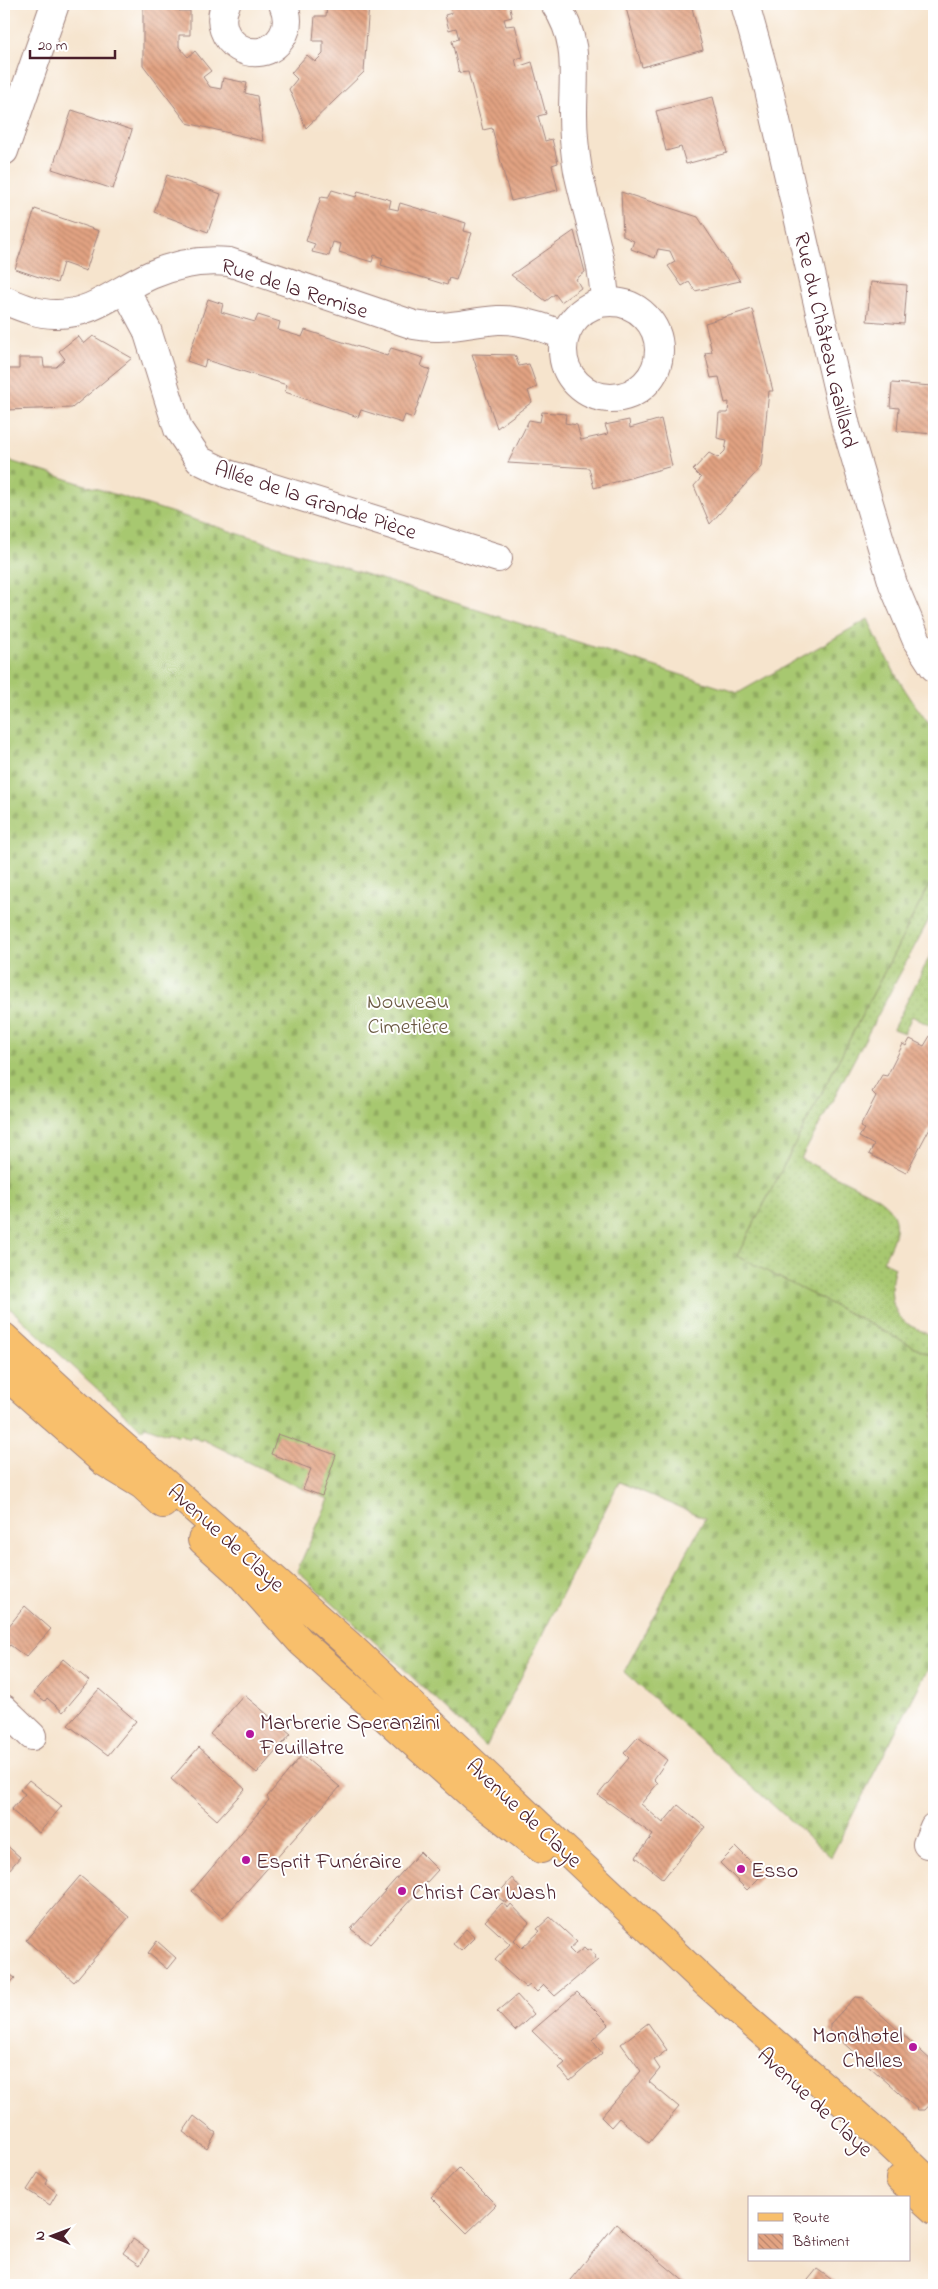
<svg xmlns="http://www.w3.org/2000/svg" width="938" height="2289" font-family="'Indie Flower',sans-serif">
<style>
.grass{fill:url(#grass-dots);stroke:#78744e}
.cemetery{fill:url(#cemetery-stones);stroke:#78744e}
.building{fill:url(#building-back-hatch)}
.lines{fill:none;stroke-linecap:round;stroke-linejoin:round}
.minor-casing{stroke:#a0827c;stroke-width:30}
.major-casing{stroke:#a0827c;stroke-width:30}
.minor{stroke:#fff;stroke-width:28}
.major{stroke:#f8bf6c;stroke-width:28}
.poi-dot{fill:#b5179e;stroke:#fff;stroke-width:2}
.labels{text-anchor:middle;stroke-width:4;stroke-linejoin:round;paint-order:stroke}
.street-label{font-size:22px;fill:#4a1f2b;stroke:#fff}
.park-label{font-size:22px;fill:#6b5a43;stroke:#fff}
.poi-label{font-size:22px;fill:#4a1f2b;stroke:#fff;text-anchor:start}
</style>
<defs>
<pattern id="grass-dots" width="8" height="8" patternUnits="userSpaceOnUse" patternTransform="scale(1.25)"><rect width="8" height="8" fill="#a7c870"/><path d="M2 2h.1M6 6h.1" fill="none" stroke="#91ab61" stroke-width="1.8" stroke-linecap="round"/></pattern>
<pattern id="cemetery-stones" width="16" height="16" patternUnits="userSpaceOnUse" patternTransform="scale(1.25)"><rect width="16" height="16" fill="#a7c870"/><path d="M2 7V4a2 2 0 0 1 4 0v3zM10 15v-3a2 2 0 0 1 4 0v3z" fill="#91ab61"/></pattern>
<pattern id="building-back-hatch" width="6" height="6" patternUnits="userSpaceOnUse" patternTransform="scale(1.25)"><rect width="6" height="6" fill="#e2a382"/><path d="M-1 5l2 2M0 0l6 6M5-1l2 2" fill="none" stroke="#b9846b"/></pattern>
</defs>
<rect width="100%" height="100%" fill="#fff"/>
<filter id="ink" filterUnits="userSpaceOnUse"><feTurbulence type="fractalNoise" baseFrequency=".02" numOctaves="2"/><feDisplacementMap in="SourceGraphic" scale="10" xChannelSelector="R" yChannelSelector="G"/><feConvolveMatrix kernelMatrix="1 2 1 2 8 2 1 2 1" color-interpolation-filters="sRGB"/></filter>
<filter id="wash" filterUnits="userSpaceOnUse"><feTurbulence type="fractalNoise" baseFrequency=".0096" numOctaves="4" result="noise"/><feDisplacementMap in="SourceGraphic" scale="20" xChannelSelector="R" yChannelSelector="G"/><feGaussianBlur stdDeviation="1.12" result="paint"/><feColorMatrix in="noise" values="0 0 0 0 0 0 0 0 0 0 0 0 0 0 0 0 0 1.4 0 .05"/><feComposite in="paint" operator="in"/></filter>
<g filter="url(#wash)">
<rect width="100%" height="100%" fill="#f6e4cd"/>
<path class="grass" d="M 934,876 L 934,910 L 801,1159 L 875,1196 C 905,1215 897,1234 883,1261 L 895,1267 C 889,1284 889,1311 906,1323 C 914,1328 925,1333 934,1337 L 934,1357 L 737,1256 Z
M 934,948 L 934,1028 L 912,1016 L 904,1033 L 893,1029 Z"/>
<path class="cemetery" d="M 4,459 L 738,693 L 868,619 C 885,659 907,697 934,730 L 934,876 L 737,1256 L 934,1357 L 934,1657 L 831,1857 L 624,1672 L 705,1518 L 619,1482 L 486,1747 L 390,1656 L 297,1571 L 329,1499 L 303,1489 L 202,1439 L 201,1441 L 191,1436 L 189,1439 L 180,1434 L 178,1436 L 168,1432 L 167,1434 L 145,1426 L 142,1430 L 4,1303 Z"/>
<g id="blocks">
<path class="building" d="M 143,4 L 179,4 L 179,11 L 190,11 L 190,35 L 179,35 L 179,47 L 188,57 L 195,51 L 211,71 L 203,77 L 210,87 L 221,89 L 223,78 L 247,83 L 245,93 L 257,96 L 263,141 L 187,123 L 143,65 Z
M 330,4 L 369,4 L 364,72 L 306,128 L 289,89 L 297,79 L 291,73 L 307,55 L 315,62 L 323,54 L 323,41 L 313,41 L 315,16 L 326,16 L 327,5 Z
M 450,4 L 509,4 L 512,17 L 504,19 L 506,26 L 515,25 L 523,57 L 515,59 L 517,67 L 532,62 L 546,114 L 538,116 L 545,141 L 552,139 L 558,163 L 552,165 L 558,190 L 511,201 L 492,128 L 483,130 L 468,72 L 459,73 L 452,41 L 459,39 L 456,28 L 449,30 L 445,15 L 452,13 Z
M 642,4 L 691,4 L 703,50 L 642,67 L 626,8 Z
M 713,97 L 727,153 L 686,164 L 681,147 L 666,151 L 656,111 Z
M 72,110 L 132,130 L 113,189 L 52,169 Z
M 167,175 L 221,194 L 208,232 L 154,212 Z
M 332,190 L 356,197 L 358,191 L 391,200 L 389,208 L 398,210 L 400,203 L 466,223 L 464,231 L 472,233 L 456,280 L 449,278 L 447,285 L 381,265 L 383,258 L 374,255 L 372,262 L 339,252 L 341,244 L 333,242 L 329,256 L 312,252 L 315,244 L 306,241 L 321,197 L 328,198 Z
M 621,192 L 698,217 L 740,281 L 695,291 L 689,282 L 682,286 L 668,266 L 675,262 L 670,251 L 658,249 L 655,258 L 631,249 L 634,241 L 623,236 Z
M 35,209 L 99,231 L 86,271 L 63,263 L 57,283 L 15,269 Z
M 574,231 L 585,272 L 576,279 L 581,288 L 561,302 L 555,294 L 546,301 L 511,275 Z
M 871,282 L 907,285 L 904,324 L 867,321 Z
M 208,299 L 223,304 L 221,312 L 255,322 L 258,315 L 280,322 L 278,330 L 302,337 L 305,330 L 387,356 L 391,348 L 424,358 L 421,366 L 430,370 L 413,418 L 405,415 L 402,423 L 361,410 L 358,417 L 285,392 L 287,385 L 206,360 L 204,367 L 187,361 Z
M 752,309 L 773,391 L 769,391 L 761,467 L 710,524 L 694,486 L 701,478 L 693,470 L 709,453 L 718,458 L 725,451 L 727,440 L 717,438 L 719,413 L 728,413 L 729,402 L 725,403 L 719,377 L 711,378 L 705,353 L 712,352 L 705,323 Z
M 78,336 L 84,344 L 93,336 L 132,358 L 72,408 L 4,410 L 4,377 L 6,369 L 19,369 L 19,358 L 43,358 L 44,367 L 56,367 L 65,359 L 59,351 Z
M 472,354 L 515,355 L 519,366 L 529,364 L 537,387 L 528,391 L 532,402 L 497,428 Z
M 892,383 L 932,386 L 930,410 L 934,410 L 934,434 L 897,431 L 899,408 L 890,407 Z
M 542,412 L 566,414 L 565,423 L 577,425 L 581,440 L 608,434 L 605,425 L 629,420 L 630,428 L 661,419 L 672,466 L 594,488 L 589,468 L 508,463 L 529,420 L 540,422 Z
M 930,1036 L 934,1038 L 934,1120 L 906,1173 L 869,1154 L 874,1145 L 859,1137 L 864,1129 L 860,1127 L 876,1096 L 872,1092 L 882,1075 L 887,1076 L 903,1044 L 906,1046 L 910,1039 L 924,1046 Z
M 278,1434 L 336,1455 L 322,1496 L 303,1489 L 311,1469 L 271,1454 Z
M 25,1606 L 51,1629 L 26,1657 L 10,1645 L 7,1648 L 4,1645 L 4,1632 Z
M 63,1659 L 89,1681 L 63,1712 L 47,1698 L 45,1701 L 34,1693 Z
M 99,1689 L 136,1721 L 108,1755 L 68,1725 Z
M 244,1695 L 291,1734 L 257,1773 L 210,1734 Z
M 638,1737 L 667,1760 L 654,1779 L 658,1783 L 641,1804 L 663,1823 L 678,1805 L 705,1827 L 663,1879 L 636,1857 L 653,1835 L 598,1795 L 629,1758 L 624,1753 Z
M 199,1747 L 245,1789 L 217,1820 L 171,1779 Z
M 302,1755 L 340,1787 L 223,1918 L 192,1891 L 269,1800 L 267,1797 Z
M 29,1780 L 62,1806 L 39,1833 L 11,1810 L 25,1794 L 20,1790 Z
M 4,1843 L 20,1857 L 4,1876 Z
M 736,1847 L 763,1874 L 747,1890 L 720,1863 Z
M 420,1852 L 438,1870 L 370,1944 L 351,1929 Z
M 80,1876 L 129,1917 L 74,1982 L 26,1940 Z
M 512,1878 L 520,1888 L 506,1903 L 496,1896 Z
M 502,1903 L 508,1908 L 511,1904 L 529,1923 L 514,1940 L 522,1948 L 540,1931 L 537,1929 L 550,1917 L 577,1942 L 569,1949 L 575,1955 L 584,1948 L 587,1951 L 590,1949 L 595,1956 L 594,1959 L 598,1960 L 555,1996 L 544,1985 L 537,1992 L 530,1985 L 526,1988 L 495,1960 L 510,1944 L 485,1921 Z
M 466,1929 L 475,1937 L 461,1951 L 453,1944 Z
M 157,1941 L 176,1958 L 167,1969 L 148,1953 Z
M 4,1970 L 15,1978 L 4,1990 Z
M 577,1992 L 609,2024 L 592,2040 L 602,2053 L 570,2081 L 559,2068 L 565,2063 L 532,2031 Z
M 517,1995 L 534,2014 L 515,2031 L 497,2012 Z
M 855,1997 L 863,1998 L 934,2063 L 934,2100 L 925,2110 L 918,2110 L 830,2031 L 830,2024 Z
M 648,2023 L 667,2050 L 654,2060 L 660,2069 L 649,2082 L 679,2107 L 649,2143 L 619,2118 L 611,2127 L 601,2117 L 641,2071 L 621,2044 Z
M 194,2116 L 216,2133 L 207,2149 L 183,2132 Z
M 459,2168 L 496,2205 L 467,2233 L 431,2197 Z
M 38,2173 L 48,2180 L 46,2184 L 57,2193 L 50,2205 L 27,2190 Z
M 616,2224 L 686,2283 L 685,2285 L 566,2285 Z
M 133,2239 L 149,2250 L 140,2265 L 123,2253 Z
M 817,2269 L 839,2285 L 804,2285 Z"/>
</g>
</g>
<g filter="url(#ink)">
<use href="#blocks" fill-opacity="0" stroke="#a0827c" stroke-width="1"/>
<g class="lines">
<defs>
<path id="minor" d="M 226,4 C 208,41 259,72 282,37 C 289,26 288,15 283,4
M 555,4 C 580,41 573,72 573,114 C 573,133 575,153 578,171 C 587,215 603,257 605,302
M 745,4 L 769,90 L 846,426 L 893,584 L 917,641 L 934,667
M 4,151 L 55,4
M 125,289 L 147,330 L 178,429 L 199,460 L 228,474 L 498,558
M 4,300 C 21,307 37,314 55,314 C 92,315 119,289 151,275 C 176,264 201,259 229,262 L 414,325 C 445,331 467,322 498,320 C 521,319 544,327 565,336
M563 350a48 48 0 1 1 96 0a48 48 0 1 1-96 0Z
M 4,1709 L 32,1736
M 927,1844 L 934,1827"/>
<path id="major" d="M 4,1337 L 97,1423 L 348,1644 L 707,1984 L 880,2135 L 934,2186
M 4,1374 L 104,1462 L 142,1485 L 163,1504
M 202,1540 L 240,1574 L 301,1642 L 475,1798 L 541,1849
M 900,2179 L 934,2210"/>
</defs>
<use href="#minor" class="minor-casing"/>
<use href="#major" class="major-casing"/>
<use href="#minor" class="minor"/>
<use href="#major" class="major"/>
</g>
</g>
<g class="poi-dot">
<circle cx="250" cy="1734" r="5"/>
<circle cx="246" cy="1860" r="5"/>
<circle cx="741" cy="1869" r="5"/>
<circle cx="402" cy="1891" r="5"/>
<circle cx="913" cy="2047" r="5"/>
</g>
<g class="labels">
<g class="street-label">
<text transform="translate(295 287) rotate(18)" y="8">Rue de la Remise</text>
<text transform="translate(827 340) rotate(77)" y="8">Rue du Château Gaillard</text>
<text transform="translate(316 499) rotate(18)" y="8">Allée de la Grande Pièce</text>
<text transform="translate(227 1537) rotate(42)" y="8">Avenue de Claye</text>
<text transform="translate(525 1812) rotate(43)" y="8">Avenue de Claye</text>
<text transform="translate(816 2101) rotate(43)" y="8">Avenue de Claye</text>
</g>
<g class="park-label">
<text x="408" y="1008">Nouveau<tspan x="408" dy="25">Cimetière</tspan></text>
</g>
<g class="poi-label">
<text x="260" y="1729">Marbrerie Speranzini<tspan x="260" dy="25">Feuillatre</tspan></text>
<text x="256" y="1868">Esprit Funéraire</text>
<text x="751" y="1877">Esso</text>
<text x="412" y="1899">Christ Car Wash</text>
<text x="903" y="2042" text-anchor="end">Mondhotel<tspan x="903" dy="25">Chelles</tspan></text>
</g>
</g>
<rect width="938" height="2289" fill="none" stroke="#fff" stroke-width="20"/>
<rect x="748" y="2196" width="162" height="65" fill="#ffffff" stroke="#b7a5aa"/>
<rect x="758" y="2213" width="25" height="8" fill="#f8bf6c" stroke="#b7a5aa"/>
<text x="793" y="2222" font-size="15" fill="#4a1f2b">Route</text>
<rect x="758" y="2234" width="25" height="15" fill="url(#building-back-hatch)" stroke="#b7a5aa"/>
<text x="793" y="2246" font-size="15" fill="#4a1f2b">Bâtiment</text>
<g transform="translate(52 2236) rotate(271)" stroke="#ffffff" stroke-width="4" paint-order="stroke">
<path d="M0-4L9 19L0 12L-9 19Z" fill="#4a1f2b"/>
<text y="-8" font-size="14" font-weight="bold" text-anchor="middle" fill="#4a1f2b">N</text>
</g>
<path d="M30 50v8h85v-8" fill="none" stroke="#4a1f2b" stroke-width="2.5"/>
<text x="38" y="50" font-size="15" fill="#4a1f2b" stroke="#ffffff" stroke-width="4" paint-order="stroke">20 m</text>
</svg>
